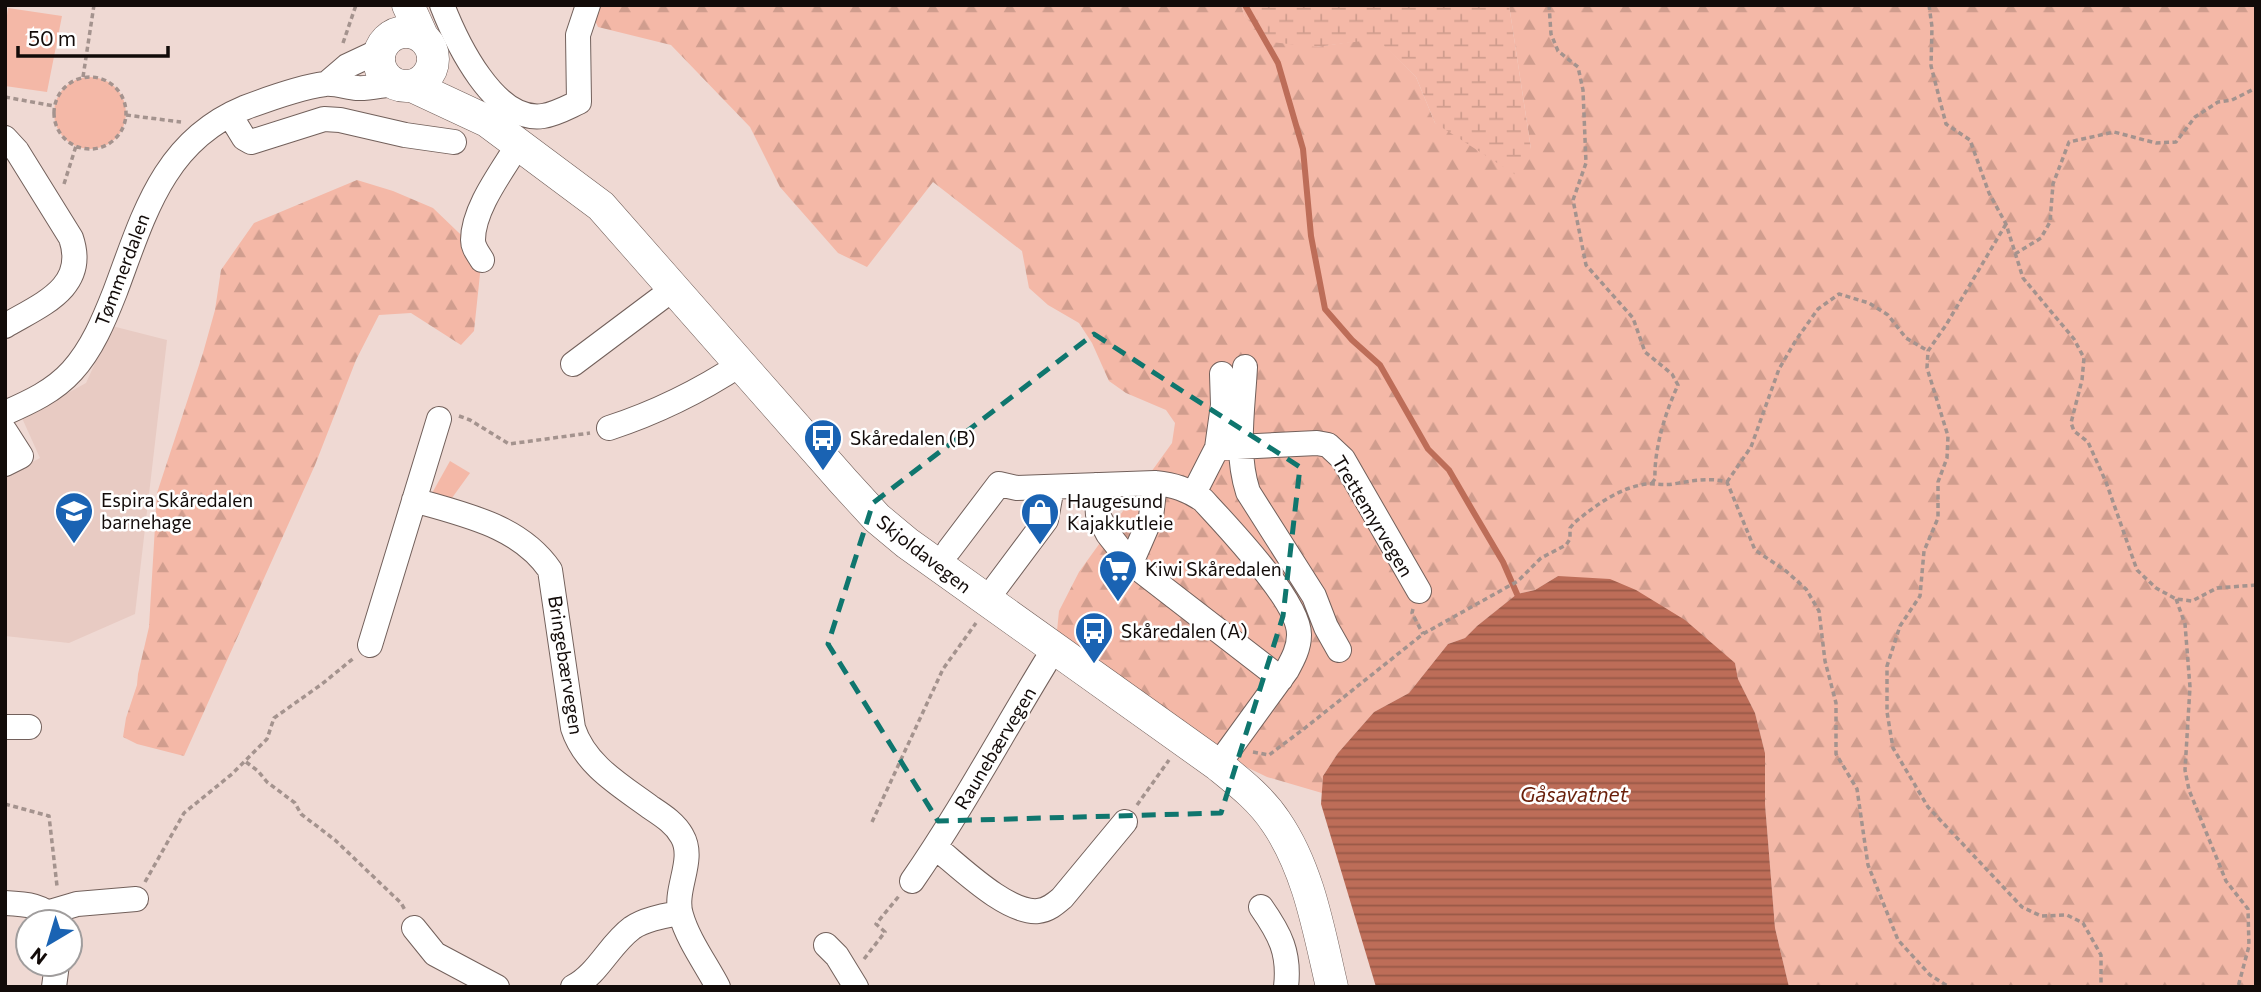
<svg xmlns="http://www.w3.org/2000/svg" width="2261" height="992" font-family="Commissioner,sans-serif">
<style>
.built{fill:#e8cbc3}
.forest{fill:url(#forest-firs)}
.wetland{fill:url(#wetland-marsh)}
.park{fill:#f4b8a7}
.water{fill:url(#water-rules)}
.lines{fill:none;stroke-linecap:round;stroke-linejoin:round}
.stream{stroke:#bd6d58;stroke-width:6}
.minor-casing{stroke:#72605b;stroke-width:26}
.major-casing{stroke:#72605b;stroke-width:33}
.path{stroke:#a4938e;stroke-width:3.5;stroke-dasharray:5 3.5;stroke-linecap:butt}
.minor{stroke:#fff;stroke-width:24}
.major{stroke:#fff;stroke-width:32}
.marked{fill:none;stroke:#0f766e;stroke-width:5;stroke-dasharray:14 9;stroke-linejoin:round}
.labels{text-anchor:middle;stroke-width:5;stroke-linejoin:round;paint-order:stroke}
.street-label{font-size:19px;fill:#120b09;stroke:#fff}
.poi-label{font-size:19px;fill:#120b09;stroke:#fff;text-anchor:start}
.water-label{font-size:21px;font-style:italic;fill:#691f0a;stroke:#fff}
</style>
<defs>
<pattern id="forest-firs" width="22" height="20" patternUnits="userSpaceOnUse" patternTransform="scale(1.75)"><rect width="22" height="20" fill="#f4b8a7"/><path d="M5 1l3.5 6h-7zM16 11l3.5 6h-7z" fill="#d09d8e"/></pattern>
<pattern id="wetland-marsh" width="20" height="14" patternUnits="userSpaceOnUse" patternTransform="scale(1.75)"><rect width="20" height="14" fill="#f4b8a7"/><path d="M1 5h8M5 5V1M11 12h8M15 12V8" fill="none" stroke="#d09d8e"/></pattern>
<pattern id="water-rules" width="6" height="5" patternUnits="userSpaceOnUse" patternTransform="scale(1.75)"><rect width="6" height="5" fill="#bd6d58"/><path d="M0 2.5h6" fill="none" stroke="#985847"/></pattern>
</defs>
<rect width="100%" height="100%" fill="#efd9d3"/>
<path class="built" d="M 112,326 L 167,340 L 135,614 L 69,643 L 5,636 L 5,476 L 40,458 L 22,418 L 86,383 Z"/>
<path class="forest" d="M 588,5 L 1241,5 L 1245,17 L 1316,47 L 1377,38 L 1416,77 L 1435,123 L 1531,149 L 1509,5 L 2256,5 L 2256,987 L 1789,987 L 1775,928 L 1765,804 L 1765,753 L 1755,713 L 1738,679 L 1735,663 L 1558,576 L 1535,590 L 1517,594 L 1477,626 L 1465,638 L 1448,644 L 1409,693 L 1374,712 L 1338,753 L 1323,776 L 1322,793 L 1267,777 L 1234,761 L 1057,631 L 1059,611 L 1079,572 L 1172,443 L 1175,423 L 1166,410 L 1126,393 L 1109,381 L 1092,343 L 1079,323 L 1048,305 L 1029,288 L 1022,251 L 933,182 L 867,267 L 838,253 L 780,187 L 750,127 L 671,45 L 598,27 Z
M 357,180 L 393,191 L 433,208 L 482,255 L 474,331 L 461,345 L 411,313 L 379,315 L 356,360 L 315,465 L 184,756 L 137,744 L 123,737 L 126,718 L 137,685 L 138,674 L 149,627 L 157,493 L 203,353 L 215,310 L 221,270 L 254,223 Z"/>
<path class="wetland" d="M 1241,5 L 1509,5 L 1531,149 L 1519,177 L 1435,123 L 1416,77 L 1377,39 L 1316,47 L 1271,42 L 1245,17 Z"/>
<path class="park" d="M 8,8 L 62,16 L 47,92 L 5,86 L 5,30 Z
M54 113a36 36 0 1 1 72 0a36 36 0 1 1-72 0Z
M 450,461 L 470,473 L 444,509 L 426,504 Z"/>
<path class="water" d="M 1558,576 L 1610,579 L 1636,590 L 1685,620 L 1735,663 L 1738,679 L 1755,713 L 1765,753 L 1765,804 L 1775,928 L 1789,987 L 1376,987 L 1321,804 L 1323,776 L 1338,753 L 1374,712 L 1409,693 L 1448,644 L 1465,638 L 1477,626 L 1517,594 L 1535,590 Z"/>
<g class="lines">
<path class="stream" d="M 1245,5 L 1278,63 L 1303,149 L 1311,236 L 1325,309 L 1352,340 L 1380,365 L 1428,449 L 1449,470 L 1474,513 L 1503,562 L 1517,594"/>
<defs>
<path id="minor" d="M 442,5 C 456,41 494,123 543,116 C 556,114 568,107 579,102 L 578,35 L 588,5
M 326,84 L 347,66 L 379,51
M 230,115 L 244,138 L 251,142 L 324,119 L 340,120 L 405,135 L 454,142
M 5,138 L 17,151 L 71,238 C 88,288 40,305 5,326
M 482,260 C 478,253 473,248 473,240 C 473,208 503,170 519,143
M 573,364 L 673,289
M 1245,367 C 1243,408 1235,452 1248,492 L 1314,596 L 1326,627 L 1339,650
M 5,413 C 30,402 54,391 72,371 C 92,349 104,320 115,292 C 143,218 162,142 244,108 C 265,100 303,87 325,84 C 335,83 347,87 357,88 C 368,89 382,85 394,84
M 609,428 C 655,413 700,391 741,364
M 5,431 L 21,456 L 5,464
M 1217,448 L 1317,443 L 1328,445 L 1343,459 L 1419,591
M 1096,485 L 1098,515 L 1108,534 L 1131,563 L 1281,679
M 1194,493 L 1217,448 L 1223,405 L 1222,374
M 414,500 C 464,515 519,525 550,570 L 573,728 C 585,765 620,785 650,807 C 662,815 675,823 682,836 C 696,860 673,890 681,915 C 688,940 706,964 718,987
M 949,550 L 999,484 L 1017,488 L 1155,483 C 1174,485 1187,489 1203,500 C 1227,526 1300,602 1299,635 C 1299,648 1293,659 1287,670 L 1218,765
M 1131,563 L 1151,517 L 1155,483
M 996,587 L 1046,520 L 1052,487
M 370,645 L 439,419
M 5,727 L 29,727
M 935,847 C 959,866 1007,914 1038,911 C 1048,910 1055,904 1062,898 L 1125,822
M 912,881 C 964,806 1006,726 1054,649
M 5,903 C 26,904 44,905 58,922
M 1261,907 C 1280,934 1290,953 1286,987
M 50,912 L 77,904 L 136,899
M 414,928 L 435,954 L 497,987
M 826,945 L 837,956 L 856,987
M 54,987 L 57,964
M 573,987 C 598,974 609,945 632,928 C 645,919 664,916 680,913"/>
<path id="major" d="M 408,5 L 423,38
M379 59a27 27 0 1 1 54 0a27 27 0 1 1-54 0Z
M 412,86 L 487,121 L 601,206 L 844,482 L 877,518 L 907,543 L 1218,765 C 1239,782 1261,799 1276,822 C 1309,870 1319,932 1332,987"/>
</defs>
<use href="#minor" class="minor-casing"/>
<use href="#major" class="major-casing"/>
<path class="path" d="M 1549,5 L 1551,34 L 1558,51 L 1578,67 L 1583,90 L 1586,163 L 1573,200 L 1586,265 L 1633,318 L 1645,352 L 1672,374 L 1678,385 C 1665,413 1654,449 1655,479 L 1652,483
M 1929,5 L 1932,27 L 1931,66 L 1946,124 L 1970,140 L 1989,193 L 2006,224 L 2023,278 L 2074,339 L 2084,358 L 2082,380 L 2071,423 L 2074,431 L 2088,442 L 2106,482 L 2137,570 L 2156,588 L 2176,599 L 2192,601 L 2217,588 L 2256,585
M 343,43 L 356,5
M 83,77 L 94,5
M54 113a36 36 0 1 1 72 0a36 36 0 1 1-72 0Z
M 5,97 L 54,106
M 126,115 L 181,122
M 64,184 L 76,146
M 2006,224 L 1946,325 L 1928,351 L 1927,368 L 1948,436 L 1947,458 L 1938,482 L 1938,518 L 1924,551 L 1920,596 L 1900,626 L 1887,666 L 1887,712 L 1893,748 L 1928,807 L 2022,907 L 2041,916 L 2067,915 L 2083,923 L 2101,955 L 2101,987
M 2015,254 L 2041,238 L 2050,222 L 2053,184 L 2069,142 L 2114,132 L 2156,143 L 2176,142 L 2195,117 L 2218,102 L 2232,100 L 2256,88
M 459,416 L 470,420 L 509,444 L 590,433
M 1727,482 L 1751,447 L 1779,369 L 1796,340 L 1818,309 L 1839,294 L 1869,303 L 1888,315 L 1906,338 L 1928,351
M 2176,599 L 2185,624 L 2190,687 L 2185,770 L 2189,790 L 2226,881 L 2248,909 L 2249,946 L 2238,987
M 1413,609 L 1412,613 L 1423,634
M 1253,752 L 1269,755 L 1305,728 L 1423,634 L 1518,581 L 1541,558 L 1566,545 L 1570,539 L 1570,528 L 1575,522 C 1595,506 1616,490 1641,485 C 1652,482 1661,486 1673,484 C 1691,481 1709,477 1727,482 L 1755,550 L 1786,571 L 1806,589 L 1819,611 L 1825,661 L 1836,703 L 1836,754 L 1857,789 L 1868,865 L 1898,940 L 1930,975 L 1949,987
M 246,762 L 258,771 L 267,782 L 295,803 L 301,814 L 335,840 L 401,903 L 405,910
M 5,804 L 49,816 L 57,886
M 1137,805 L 1169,760
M 872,822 L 943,669 L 976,623
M 145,882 L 184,813 L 232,774 L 267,739 L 274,718 L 322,684 L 355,657
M 864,959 L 885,932 L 876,924 L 899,896"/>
<use href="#minor" class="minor"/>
<use href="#major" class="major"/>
</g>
<path class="marked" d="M 1094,334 L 1300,467 L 1283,616 L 1221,813 L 938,821 L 828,644 L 873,503 Z"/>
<defs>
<symbol id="bus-pin" viewBox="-11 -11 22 30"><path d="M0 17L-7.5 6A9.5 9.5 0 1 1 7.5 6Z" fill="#1a63b3" stroke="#fff"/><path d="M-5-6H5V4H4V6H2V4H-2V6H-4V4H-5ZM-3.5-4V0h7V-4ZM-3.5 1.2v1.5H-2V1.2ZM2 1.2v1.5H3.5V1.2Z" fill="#fff"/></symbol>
<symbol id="school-pin" viewBox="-11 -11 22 30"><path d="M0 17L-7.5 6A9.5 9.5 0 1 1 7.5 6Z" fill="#1a63b3" stroke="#fff"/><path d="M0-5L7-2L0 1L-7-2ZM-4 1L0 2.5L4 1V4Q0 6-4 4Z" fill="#fff"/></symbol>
<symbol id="shop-pin" viewBox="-11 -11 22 30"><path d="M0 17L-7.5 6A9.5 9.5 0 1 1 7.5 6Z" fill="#1a63b3" stroke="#fff"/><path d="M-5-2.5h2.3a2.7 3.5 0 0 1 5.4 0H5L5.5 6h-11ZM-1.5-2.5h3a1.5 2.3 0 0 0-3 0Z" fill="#fff"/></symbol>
<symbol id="supermarket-pin" viewBox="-11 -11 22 30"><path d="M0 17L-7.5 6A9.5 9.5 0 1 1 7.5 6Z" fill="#1a63b3" stroke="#fff"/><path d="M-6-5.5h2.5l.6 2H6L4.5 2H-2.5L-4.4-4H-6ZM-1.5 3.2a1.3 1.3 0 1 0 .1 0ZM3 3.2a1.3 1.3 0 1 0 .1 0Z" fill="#fff"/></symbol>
</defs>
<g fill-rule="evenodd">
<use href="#bus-pin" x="801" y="416" width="44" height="60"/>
<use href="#school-pin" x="52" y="489" width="44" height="60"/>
<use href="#shop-pin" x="1018" y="490" width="44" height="60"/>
<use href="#supermarket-pin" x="1096" y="547" width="44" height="60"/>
<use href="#bus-pin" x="1072" y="609" width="44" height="60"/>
</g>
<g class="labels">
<g class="street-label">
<text transform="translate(122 270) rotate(-69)" y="7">Tømmerdalen</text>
<text transform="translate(1373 516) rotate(59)" y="7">Trettemyrvegen</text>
<text transform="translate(924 554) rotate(38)" y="7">Skjoldavegen</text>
<text transform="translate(566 665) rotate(81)" y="7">Bringebærvegen</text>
<text transform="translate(995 748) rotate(-59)" y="7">Raunebærvegen</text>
</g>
<g class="poi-label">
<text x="850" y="445">Skåredalen (B)</text>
<text x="101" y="507">Espira Skåredalen<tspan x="101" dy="22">barnehage</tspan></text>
<text x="1067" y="508">Haugesund<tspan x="1067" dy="22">Kajakkutleie</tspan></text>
<text x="1145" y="576">Kiwi Skåredalen</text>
<text x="1121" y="638">Skåredalen (A)</text>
</g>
<g class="water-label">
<text x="1574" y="802">Gåsavatnet</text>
</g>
</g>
<rect width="2261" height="992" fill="none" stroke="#120b09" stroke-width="14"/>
<g transform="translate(49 943) rotate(218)"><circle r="33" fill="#ffffff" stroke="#a09d9d" stroke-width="2"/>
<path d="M0-5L12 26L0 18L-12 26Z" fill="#1a63b3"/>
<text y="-10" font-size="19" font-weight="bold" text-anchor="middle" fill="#120b09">N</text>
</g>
<path d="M18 46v10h150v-10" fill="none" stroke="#120b09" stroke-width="3.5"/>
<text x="28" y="46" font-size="21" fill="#120b09" stroke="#ffffff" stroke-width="5" paint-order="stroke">50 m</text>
</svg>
